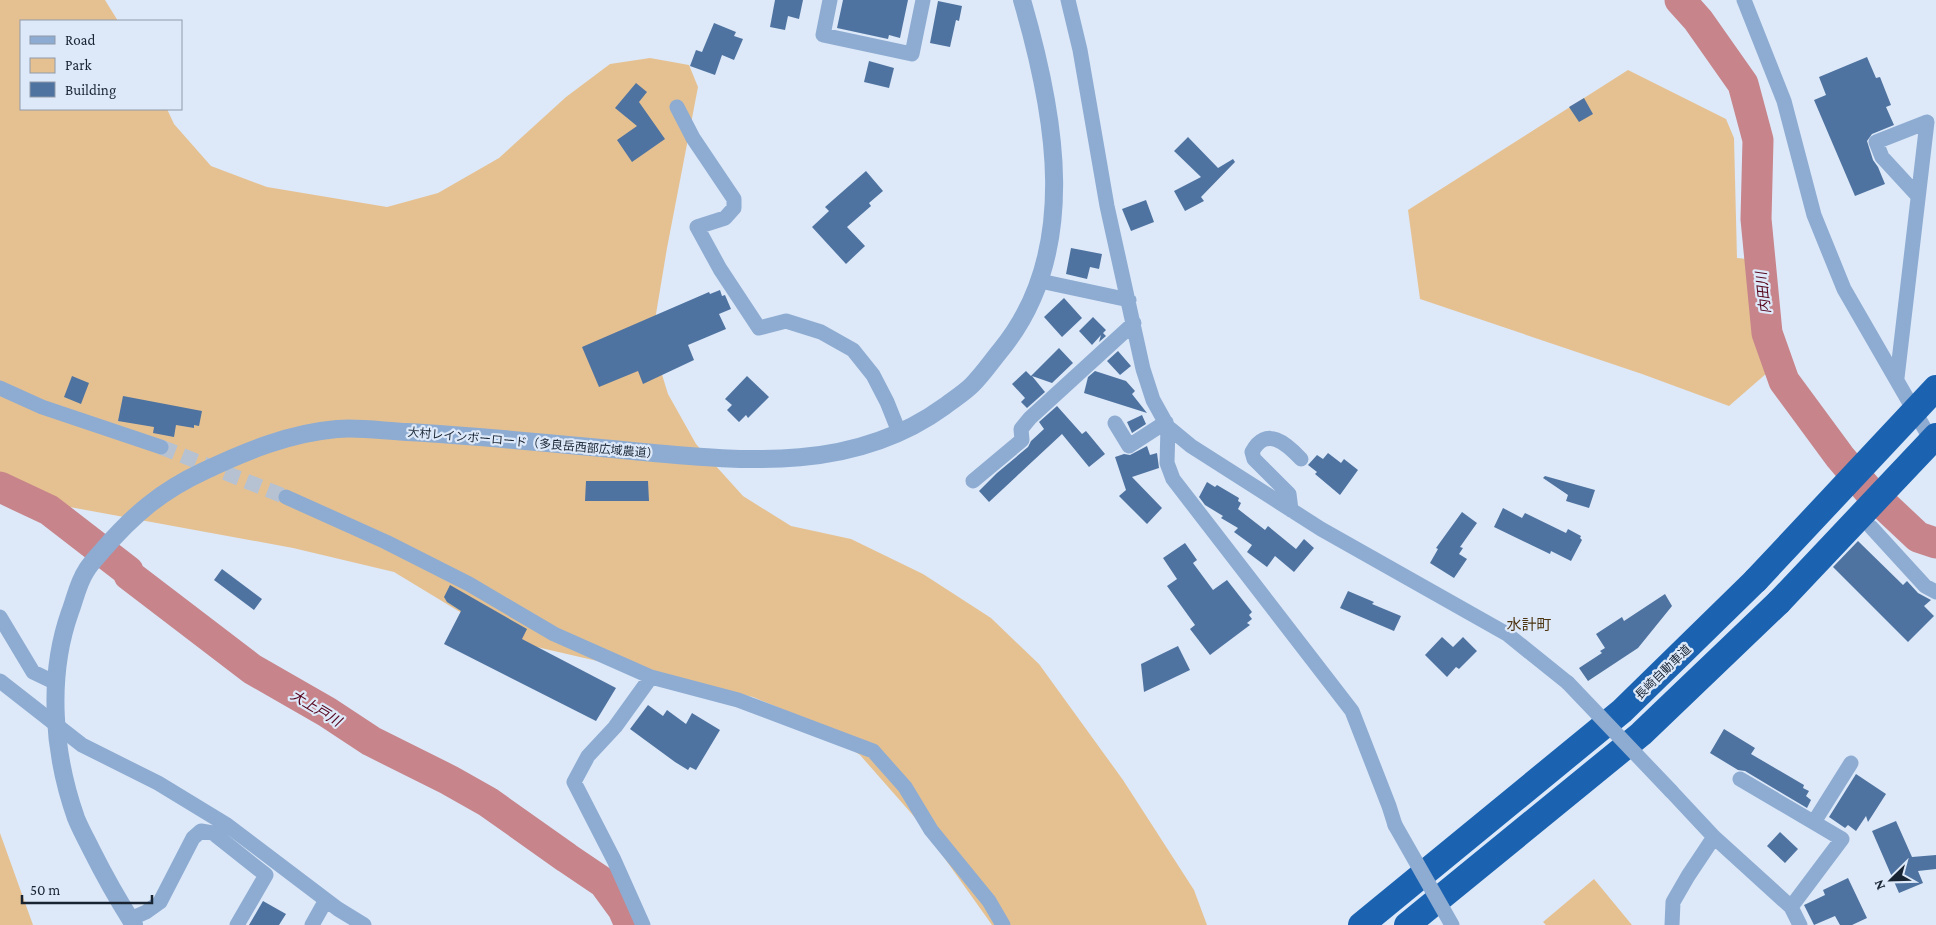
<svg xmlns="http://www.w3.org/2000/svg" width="1936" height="925" font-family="'Crimson Pro','Noto Sans JP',serif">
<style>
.green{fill:#e5c192}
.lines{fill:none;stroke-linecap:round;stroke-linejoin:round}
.river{stroke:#c7848a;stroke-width:31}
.building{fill:#4f73a0}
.minor-tunnel{stroke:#b6c2d1;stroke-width:15;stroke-dasharray:15 8;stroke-linecap:butt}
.minor{stroke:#8eacd2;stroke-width:15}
.tertiary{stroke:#8eacd2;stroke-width:18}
.motorway{stroke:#1b63b1;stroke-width:26}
.minor-bridge{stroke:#8eacd2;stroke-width:15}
.motorway-bridge{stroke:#1b63b1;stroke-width:26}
.labels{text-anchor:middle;stroke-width:4.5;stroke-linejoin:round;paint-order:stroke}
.street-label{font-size:12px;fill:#192433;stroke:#dde9f9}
.water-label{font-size:14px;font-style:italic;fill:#540118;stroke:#dde9f9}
.quarter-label{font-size:15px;fill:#4c3411;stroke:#dde9f9}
</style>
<rect width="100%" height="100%" fill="#dde9f9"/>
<path class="green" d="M 0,0 L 105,0 L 118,21 L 21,21 L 21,109 L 167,109 L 174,124 L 211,166 L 267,187 L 387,207 L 438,193 L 499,158 L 566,97 L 610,64 L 650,58 L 689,65 L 698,87 L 667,248 L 656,314 L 655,352 L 668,394 L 696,444 L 743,496 L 791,526 L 851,539 L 923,574 L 991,618 L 1039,664 L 1123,780 L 1194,890 L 1207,925 L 992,925 L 918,821 L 860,755 L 810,721 L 753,697 L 528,645 L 460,612 L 394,572 L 293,548 L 26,499 L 0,489 Z
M 1628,70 L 1726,119 L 1734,138 L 1737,258 L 1748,259 L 1767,373 L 1729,406 L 1642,374 L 1420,299 L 1408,210 Z
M 0,833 L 33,925 L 0,925 Z
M 1594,879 L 1632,925 L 1546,925 L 1543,922 Z"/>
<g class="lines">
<path class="river" d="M 1680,0 L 1698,20 L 1743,84 L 1758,140 L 1756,219 L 1767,333 L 1784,381 L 1840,457 L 1868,490 L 1918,537 L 1936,543
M 0,487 L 49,510 L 128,571 L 129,575 L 252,669 L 327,712 L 371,741 L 449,780 L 488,802 L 567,858 L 604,883 L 623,909 L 630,925"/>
</g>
<path class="building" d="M 775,0 L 803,0 L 799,19 L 788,16 L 785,30 L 770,27 Z
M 843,0 L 908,0 L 900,38 L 889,35 L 888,39 L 837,28 Z
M 938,1 L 962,6 L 959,21 L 956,20 L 950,47 L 930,43 Z
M 714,23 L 736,32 L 734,36 L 743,39 L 734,60 L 722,55 L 715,75 L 690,66 L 696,50 L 702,52 Z
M 1867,57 L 1876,78 L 1880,77 L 1891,105 L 1886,107 L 1894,125 L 1872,134 L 1867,141 L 1873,160 L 1878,167 L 1885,184 L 1855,196 L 1814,100 L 1826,95 L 1819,77 Z
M 869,61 L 894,68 L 889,88 L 864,82 Z
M 636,83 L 647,92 L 639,102 L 665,139 L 632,162 L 617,140 L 637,126 L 615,108 Z
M 1584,98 L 1593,114 L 1579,122 L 1569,107 Z
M 1188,137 L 1218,168 L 1233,159 L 1235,162 L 1201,197 L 1204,201 L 1185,211 L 1174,191 L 1201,177 L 1174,151 Z
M 866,171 L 883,191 L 869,203 L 871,206 L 847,227 L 865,246 L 846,264 L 812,227 L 829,211 L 825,207 Z
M 1146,200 L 1154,222 L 1131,231 L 1122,209 Z
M 1071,248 L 1102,254 L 1099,269 L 1090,267 L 1087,279 L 1066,274 Z
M 720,290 L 722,296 L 725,295 L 731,309 L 719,314 L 726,329 L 688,345 L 694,360 L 643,384 L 638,371 L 599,387 L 582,347 L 709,292 L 710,294 Z
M 1064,298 L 1082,318 L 1062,337 L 1044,317 Z
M 1093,317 L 1106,330 L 1103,333 L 1106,336 L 1099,342 L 1101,335 L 1092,345 L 1079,331 Z
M 1059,348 L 1073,363 L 1052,383 L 1032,376 L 1045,392 L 1027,408 L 1021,402 L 1025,398 L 1012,384 L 1026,371 L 1031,376 Z
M 1118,351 L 1131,366 L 1120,375 L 1107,361 Z
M 1095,371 L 1126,381 L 1135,391 L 1132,394 L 1147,413 L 1084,393 L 1088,377 Z
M 72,376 L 89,383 L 81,404 L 64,397 Z
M 747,376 L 769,397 L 748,418 L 746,415 L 739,422 L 727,410 L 732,405 L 725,399 Z
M 123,396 L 202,411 L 199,426 L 194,425 L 194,428 L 176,425 L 174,437 L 153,433 L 154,427 L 118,421 Z
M 1057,406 L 1082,434 L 1086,431 L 1105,454 L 1089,467 L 1062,434 L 989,502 L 979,491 L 997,473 L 1028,447 L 1031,441 L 1044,429 L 1039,422 Z
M 1142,415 L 1146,424 L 1132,433 L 1127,422 Z
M 1147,446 L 1150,455 L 1157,453 L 1159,468 L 1132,477 L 1162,508 L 1147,524 L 1119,496 L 1126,490 L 1115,457 L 1124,454 L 1130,455 Z
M 1328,453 L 1341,463 L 1344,459 L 1358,470 L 1340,495 L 1315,474 L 1317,472 L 1308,465 L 1317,455 L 1323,459 Z
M 1545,476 L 1595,490 L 1589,508 L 1566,501 L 1568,495 L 1543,478 Z
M 586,481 L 648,481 L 649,501 L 585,501 Z
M 1207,482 L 1215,487 L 1217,485 L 1239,498 L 1238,501 L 1241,503 L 1238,509 L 1265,530 L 1268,526 L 1296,549 L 1304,539 L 1314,548 L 1294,572 L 1275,556 L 1267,567 L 1247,552 L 1252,545 L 1234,532 L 1238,528 L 1221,518 L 1223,516 L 1205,505 L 1199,497 Z
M 1503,508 L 1522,518 L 1525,513 L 1566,533 L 1568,529 L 1581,536 L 1580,538 L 1582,540 L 1571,561 L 1551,551 L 1550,554 L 1494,527 Z
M 1462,512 L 1477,523 L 1460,547 L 1463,548 L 1459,554 L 1467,559 L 1454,578 L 1430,563 L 1438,549 L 1436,548 Z
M 1858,541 L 1903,585 L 1907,581 L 1918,593 L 1931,600 L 1924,606 L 1934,616 L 1908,642 L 1833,567 Z
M 1185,543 L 1197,560 L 1193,563 L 1213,590 L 1227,580 L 1252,612 L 1249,615 L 1252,619 L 1247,623 L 1250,625 L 1210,655 L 1190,629 L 1195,625 L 1167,586 L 1177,579 L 1163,558 Z
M 222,569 L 262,599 L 254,610 L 214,580 Z
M 450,585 L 527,629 L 522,639 L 616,688 L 596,721 L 444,644 L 461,611 L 447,602 L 444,597 Z
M 1348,591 L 1374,602 L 1372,604 L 1401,616 L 1394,631 L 1340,608 Z
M 1665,594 L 1672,606 L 1638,648 L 1588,681 L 1579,668 L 1602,653 L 1600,651 L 1605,648 L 1596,634 L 1622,617 L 1624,621 Z
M 1442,637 L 1453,647 L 1463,637 L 1477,651 L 1459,669 L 1456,667 L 1447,677 L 1425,655 Z
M 1178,646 L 1190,670 L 1144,692 L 1141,664 Z
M 648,705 L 663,716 L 667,710 L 686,724 L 692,713 L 720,730 L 696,770 L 690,767 L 688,770 L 675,762 L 630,729 Z
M 1724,729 L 1755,748 L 1751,754 L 1804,785 L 1803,788 L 1809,791 L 1806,796 L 1811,800 L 1807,808 L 1745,771 L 1738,770 L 1710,753 Z
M 1856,774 L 1886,794 L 1868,822 L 1866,816 L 1856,831 L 1848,825 L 1845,828 L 1829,817 Z
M 1896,821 L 1912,857 L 1936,855 L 1936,869 L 1918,871 L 1923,883 L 1899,893 L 1872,831 Z
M 1780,832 L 1798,849 L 1785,863 L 1767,846 Z
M 1848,878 L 1867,918 L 1852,925 L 1840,925 L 1835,916 L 1814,925 L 1804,905 L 1825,895 L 1823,890 Z
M 263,901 L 286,914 L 279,925 L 249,925 Z"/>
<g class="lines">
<path class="minor-tunnel" d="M 161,447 L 286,497"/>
<path class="minor" d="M 830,0 L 823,35 L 912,54 L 923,0
M 1068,0 L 1080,50 L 1107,206 L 1143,369 L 1153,400 L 1168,427 L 1191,446 L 1321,529 L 1507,634 L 1568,683
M 1744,0 L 1784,101 L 1814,215 L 1844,289 L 1934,445
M 677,107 L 693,138 L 734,199 L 734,208 L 725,218 L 697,227 L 720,269 L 759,328 L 786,321 L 821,332 L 853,350 L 873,375 L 887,402 L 899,432
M 1040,281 L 1129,300
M 1897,378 L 1927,122 L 1876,142 L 1882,157 L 1917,195
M 0,388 L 42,407 L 161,447
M 1115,423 L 1129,446 L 1166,422
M 1168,427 L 1167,463 L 1173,479 L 1352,711 L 1389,806 L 1395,825
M 973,481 L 1022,440 L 1021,429 L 1030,418 L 1134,323
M 286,497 L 386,542 L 469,584 L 554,634 L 651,677 L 738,700 L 873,751 L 905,787 L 931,830 L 989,901 L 1003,925
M 1291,510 L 1289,494 L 1254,459 L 1252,452 C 1266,425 1287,444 1301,459
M 1871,527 L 1925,586 L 1936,592
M 0,617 L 33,672 L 56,683
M 0,681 L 82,745 L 158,783 L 227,825 L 338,909 L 364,925
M 1740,779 L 1842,839 L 1791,907
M 1671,791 L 1714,837 L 1791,907 L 1800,925
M 1814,822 L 1851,763
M 130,919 L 146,912 L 160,902 L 193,838 L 201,831 L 213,833 L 266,875 L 237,925
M 312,925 L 326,900
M 643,925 L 614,860 L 574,782 L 588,756 L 615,727 L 651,677
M 1672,925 L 1673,902 L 1688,876 L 1714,837"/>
<path class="tertiary" d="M 134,925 C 118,900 104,875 91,849 C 86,839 80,828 76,818 C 53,753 47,677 70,612 C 75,599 78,583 86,571 C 90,564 97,557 102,551 C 133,515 161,491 204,471 C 246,451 290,433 337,429 C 359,427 384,431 407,432 C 482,436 558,444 633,451 C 741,461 852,474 945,406 C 954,399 964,393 972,385 C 983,374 991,362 1000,351 C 1082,252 1055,113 1022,0"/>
<path class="motorway" d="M 1361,925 L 1622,711 L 1756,580
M 1407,925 L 1641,734 L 1779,602"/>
<path class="minor-bridge" d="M 1568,683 L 1671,791
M 1395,825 L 1452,925"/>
<path class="motorway-bridge" d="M 1756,580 L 1936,388
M 1779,602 L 1936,436"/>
</g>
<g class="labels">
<g class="street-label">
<text transform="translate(533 443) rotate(5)" y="4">大村レインボーロード（多良岳西部広域農道）</text>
<text transform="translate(1663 672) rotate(-44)" y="4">長崎自動車道</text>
</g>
<g class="water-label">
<text transform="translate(1763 293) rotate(-96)" y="5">内田川</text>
<text transform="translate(316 708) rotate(31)" y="5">大上戸川</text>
</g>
<g class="quarter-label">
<text x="1529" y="630">水計町</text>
</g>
</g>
<rect x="20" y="20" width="162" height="90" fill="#dde9f9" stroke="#8f9aaa"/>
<rect x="30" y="36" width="25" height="8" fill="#8eacd2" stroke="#8f9aaa"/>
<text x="65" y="45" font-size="15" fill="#192433">Road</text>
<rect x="30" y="58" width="25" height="15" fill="#e5c192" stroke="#8f9aaa"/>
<text x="65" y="70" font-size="15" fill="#192433">Park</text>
<rect x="30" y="82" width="25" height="15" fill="#4f73a0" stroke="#8f9aaa"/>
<text x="65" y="95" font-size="15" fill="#192433">Building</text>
<g transform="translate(1891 880) rotate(247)" stroke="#dde9f9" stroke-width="4" paint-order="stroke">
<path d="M0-4L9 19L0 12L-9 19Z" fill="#192433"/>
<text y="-8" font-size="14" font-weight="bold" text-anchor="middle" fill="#192433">N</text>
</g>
<path d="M22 895v8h130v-8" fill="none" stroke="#192433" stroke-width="2.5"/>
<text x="30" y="895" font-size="15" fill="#192433" stroke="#dde9f9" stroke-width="4" paint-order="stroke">50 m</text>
</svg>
